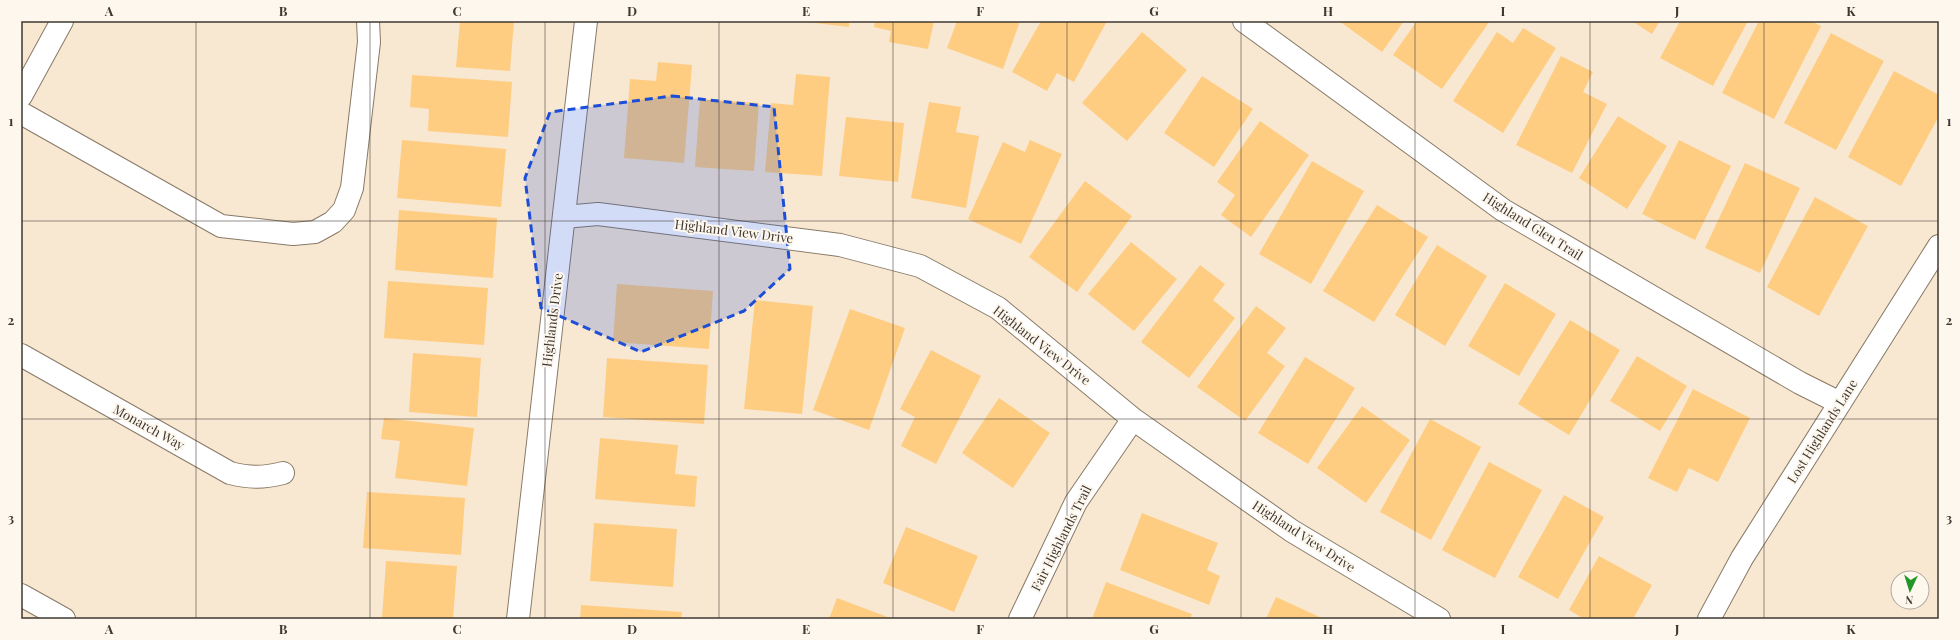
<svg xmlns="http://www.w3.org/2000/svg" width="1960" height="640" font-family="'Playfair Display',serif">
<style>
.building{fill:#fecd82}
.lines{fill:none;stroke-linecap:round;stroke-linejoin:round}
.minor-casing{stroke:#887a67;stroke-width:24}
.minor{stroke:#fff;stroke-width:22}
.marked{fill:#1d4ed8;fill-opacity:0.2;stroke:#1d4ed8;stroke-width:3;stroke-dasharray:8 5;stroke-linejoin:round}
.grid{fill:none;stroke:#3e3830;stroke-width:1;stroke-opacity:0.55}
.labels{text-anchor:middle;stroke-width:4;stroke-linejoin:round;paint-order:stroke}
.street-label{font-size:13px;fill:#3e3830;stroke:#fdf7ee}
.neatline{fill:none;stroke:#3e3830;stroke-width:1.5}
.grid-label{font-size:13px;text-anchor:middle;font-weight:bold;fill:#3e3830}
</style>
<rect width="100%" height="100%" fill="#f8e8d2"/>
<path class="building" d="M 460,21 L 514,21 L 510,71 L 456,67 Z
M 798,21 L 849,21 L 849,27 Z
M 875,21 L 934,21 L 928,49 L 889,42 L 891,31 L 874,27 Z
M 957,21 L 1020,21 L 1003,69 L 947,48 Z
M 1041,21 L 1107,21 L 1074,82 L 1057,73 L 1047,91 L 1012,72 Z
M 1339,21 L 1404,21 L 1382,52 Z
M 1417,21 L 1490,21 L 1442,89 L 1393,55 Z
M 1632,21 L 1660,21 L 1652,34 Z
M 1680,21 L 1748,21 L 1713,86 L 1660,58 Z
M 1759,21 L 1811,21 L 1821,26 L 1774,119 L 1722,93 Z
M 1523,28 L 1556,48 L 1503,133 L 1453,101 L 1497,32 L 1513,43 Z
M 1142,32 L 1187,70 L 1127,141 L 1082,103 Z
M 1831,33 L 1884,61 L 1836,150 L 1784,123 Z
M 1561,56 L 1593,72 L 1583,92 L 1607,104 L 1572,173 L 1516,145 Z
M 658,62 L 692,65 L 684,163 L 624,158 L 630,79 L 656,81 Z
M 1894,71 L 1939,95 L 1939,116 L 1901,186 L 1848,157 Z
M 796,74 L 830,77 L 822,176 L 765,172 L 771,103 L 793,105 Z
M 412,75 L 512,82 L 508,137 L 428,131 L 429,109 L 410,107 Z
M 1202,76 L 1253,109 L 1214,167 L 1164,133 Z
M 700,99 L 759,103 L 754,171 L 695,167 Z
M 929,102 L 961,107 L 956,132 L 979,136 L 966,208 L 911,198 Z
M 1618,116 L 1667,146 L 1627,209 L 1579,178 Z
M 846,117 L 904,123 L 898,182 L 839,176 Z
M 1260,121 L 1309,155 L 1251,237 L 1221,215 L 1235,195 L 1217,182 Z
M 402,140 L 506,149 L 501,207 L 397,198 Z
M 1030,140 L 1062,154 L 1021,244 L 968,219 L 1003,142 L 1025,152 Z
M 1679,140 L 1731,166 L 1695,240 L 1642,214 Z
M 1312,161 L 1364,191 L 1311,284 L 1259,254 Z
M 1745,163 L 1800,188 L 1760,273 L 1705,248 Z
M 1085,181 L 1132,216 L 1077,292 L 1029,257 Z
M 1815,197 L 1868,226 L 1819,316 L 1767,287 Z
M 1377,205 L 1428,237 L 1374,322 L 1323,291 Z
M 399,210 L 497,218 L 493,278 L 395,270 Z
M 1131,242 L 1177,279 L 1134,331 L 1088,294 Z
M 1437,245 L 1487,276 L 1445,346 L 1395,315 Z
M 1200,265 L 1225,284 L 1213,300 L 1235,318 L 1189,378 L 1141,342 Z
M 388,281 L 488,288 L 484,345 L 384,338 Z
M 1505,283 L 1556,314 L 1519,376 L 1468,346 Z
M 617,284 L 713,291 L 709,349 L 613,342 Z
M 755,300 L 813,306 L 802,414 L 744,409 Z
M 1256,306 L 1286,328 L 1267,353 L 1285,366 L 1245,421 L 1197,387 Z
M 850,309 L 905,328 L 869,430 L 813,410 Z
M 1570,320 L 1620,350 L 1569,435 L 1518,404 Z
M 931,350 L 981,376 L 936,464 L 901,446 L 915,417 L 900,409 Z
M 413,353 L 481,358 L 477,417 L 409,412 Z
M 1637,356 L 1687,386 L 1660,431 L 1610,401 Z
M 1305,357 L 1355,388 L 1308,464 L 1258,433 Z
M 607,358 L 708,365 L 704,424 L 603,417 Z
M 1693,389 L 1750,418 L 1718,482 L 1689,468 L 1677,492 L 1648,478 Z
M 999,398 L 1050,433 L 1013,488 L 962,453 Z
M 1362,406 L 1410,440 L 1366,503 L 1317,468 Z
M 384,418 L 474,428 L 467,486 L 395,478 L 400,441 L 381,439 Z
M 1430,419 L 1481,447 L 1431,540 L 1380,512 Z
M 600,438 L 678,445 L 675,474 L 697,476 L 695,507 L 595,499 Z
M 1489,462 L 1542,490 L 1495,578 L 1442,550 Z
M 367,492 L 465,498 L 461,555 L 363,548 Z
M 1564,495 L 1604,517 L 1558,599 L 1518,577 Z
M 1142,513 L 1218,543 L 1207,570 L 1220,576 L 1209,605 L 1120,570 Z
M 594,523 L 677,529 L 673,587 L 590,581 Z
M 906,527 L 978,556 L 954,612 L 883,583 Z
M 1599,556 L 1652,585 L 1633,619 L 1584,619 L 1569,610 Z
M 386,561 L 457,566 L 453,619 L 382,618 Z
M 1106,582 L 1192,614 L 1190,619 L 1092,619 Z
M 1276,597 L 1324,619 L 1266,619 Z
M 837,598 L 893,619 L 829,619 Z
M 581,605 L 682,612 L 681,619 L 580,619 Z"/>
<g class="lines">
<defs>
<path id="minor" d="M 1244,21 L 1503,210 L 1800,383 L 1840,403
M 21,96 L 62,21
M 21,113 L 221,226 L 293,234 L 315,232 L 333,222 L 344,210 L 352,188 L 369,42 L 368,21
M 564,217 L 598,214 L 840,245 L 920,266 L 998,308 L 1133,419 L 1292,531 L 1439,619
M 21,355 L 230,473 C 249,478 264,478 283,473
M 21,595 L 64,619
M 518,619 L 586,21
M 1020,619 L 1076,502 L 1133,419
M 1709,619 L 1742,558 L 1939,246"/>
</defs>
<use href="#minor" class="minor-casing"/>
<use href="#minor" class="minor"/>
</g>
<path class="marked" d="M 672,96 L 774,107 L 790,269 L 744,311 L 641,352 L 541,308 L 525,178 L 550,112 Z"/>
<path class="grid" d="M 196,21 L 196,619M 370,21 L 370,619M 545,21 L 545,619M 719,21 L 719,619M 893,21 L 893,619M 1067,21 L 1067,619M 1241,21 L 1241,619M 1415,21 L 1415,619M 1590,21 L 1590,619M 1764,21 L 1764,619M 21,221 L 1939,221M 21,419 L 1939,419"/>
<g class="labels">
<g class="street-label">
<text transform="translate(1533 226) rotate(32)" y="5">Highland Glen Trail</text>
<text transform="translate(734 231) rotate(7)" y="5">Highland View Drive</text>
<text transform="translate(552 320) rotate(-83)" y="5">Highlands Drive</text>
<text transform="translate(1042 345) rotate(38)" y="5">Highland View Drive</text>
<text transform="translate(149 427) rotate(29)" y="5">Monarch Way</text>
<text transform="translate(1822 431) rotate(-58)" y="5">Lost Highlands Lane</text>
<text transform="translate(1304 536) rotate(33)" y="5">Highland View Drive</text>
<text transform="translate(1061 538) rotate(-63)" y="5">Fair Highlands Trail</text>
</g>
</g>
<rect width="1960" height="640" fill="none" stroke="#fdf7ee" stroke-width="44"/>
<g transform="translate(1910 590) rotate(184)"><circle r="19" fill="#fdf7ee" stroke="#b1aba2"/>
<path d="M0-3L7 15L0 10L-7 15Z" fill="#229727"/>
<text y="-6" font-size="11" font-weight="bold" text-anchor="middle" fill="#3e3830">N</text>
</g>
<rect x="22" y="22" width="1916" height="596" class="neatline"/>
<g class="grid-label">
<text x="109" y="16">A</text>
<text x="283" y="16">B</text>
<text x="457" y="16">C</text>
<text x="632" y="16">D</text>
<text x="806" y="16">E</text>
<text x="980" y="16">F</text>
<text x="1154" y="16">G</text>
<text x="1328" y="16">H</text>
<text x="1503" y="16">I</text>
<text x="1677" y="16">J</text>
<text x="1851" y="16">K</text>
<text x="11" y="126">1</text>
<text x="1949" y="126">1</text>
<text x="11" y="325">2</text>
<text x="1949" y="325">2</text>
<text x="11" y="523">3</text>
<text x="1949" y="523">3</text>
<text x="109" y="634">A</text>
<text x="283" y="634">B</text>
<text x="457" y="634">C</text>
<text x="632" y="634">D</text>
<text x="806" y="634">E</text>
<text x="980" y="634">F</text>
<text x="1154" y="634">G</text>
<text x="1328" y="634">H</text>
<text x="1503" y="634">I</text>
<text x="1677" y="634">J</text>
<text x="1851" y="634">K</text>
</g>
</svg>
